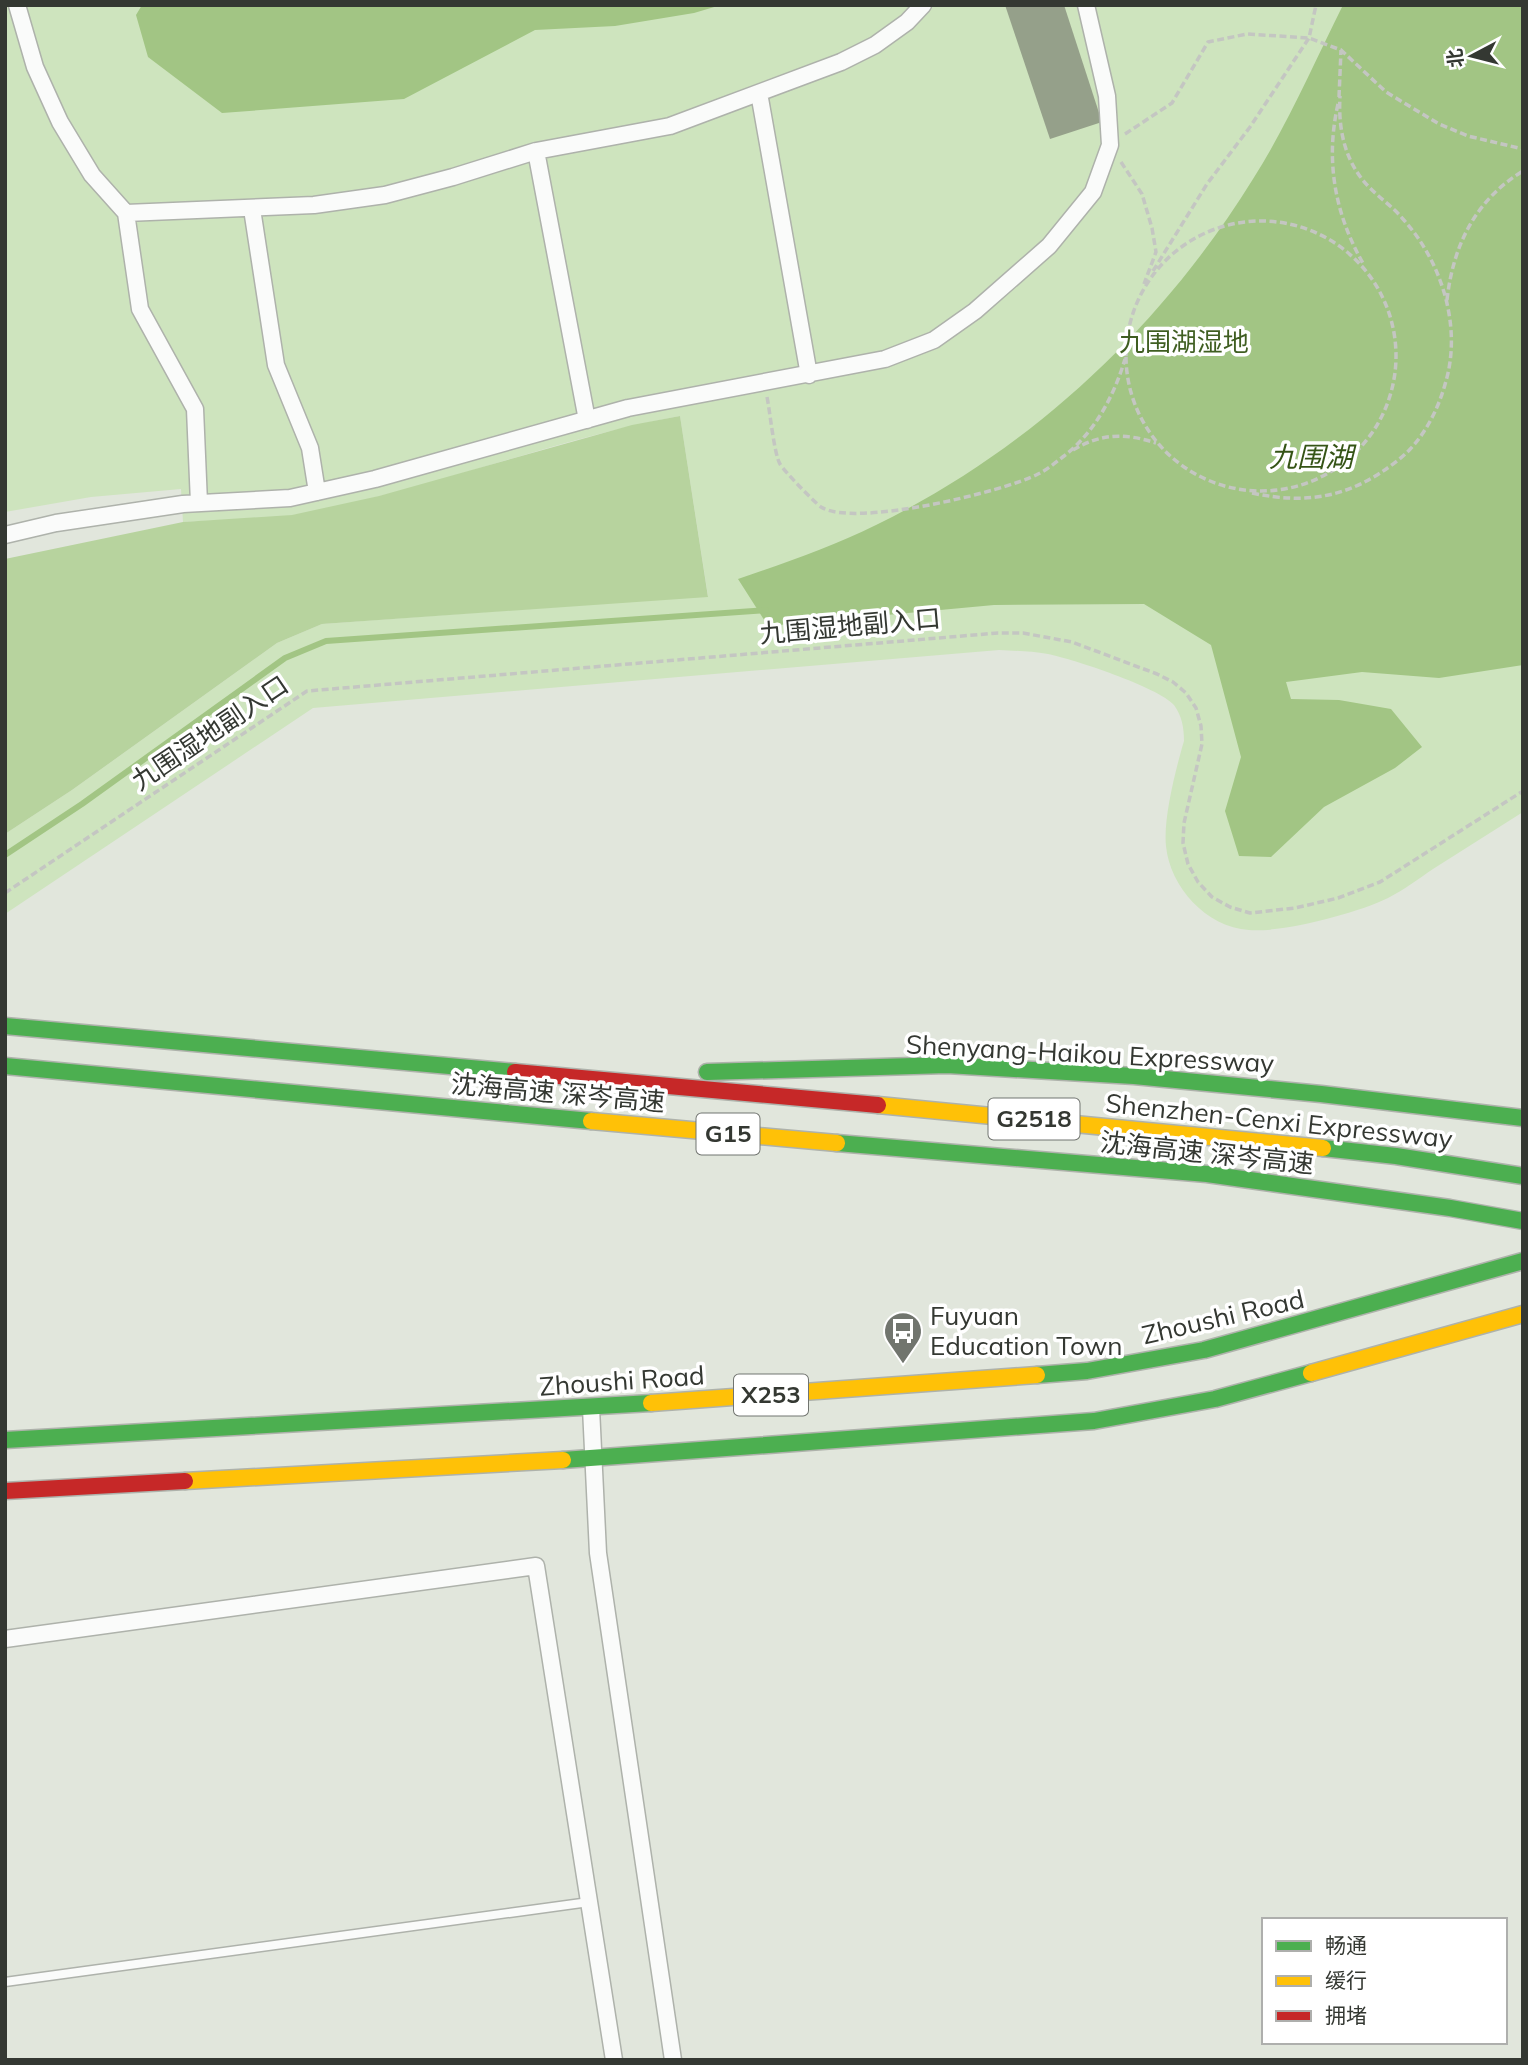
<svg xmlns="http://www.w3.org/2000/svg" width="1528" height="2065" font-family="Mulish,'Noto Sans SC',sans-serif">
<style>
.green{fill:#cee4be}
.forest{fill:#b7d39e}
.water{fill:#a2c584}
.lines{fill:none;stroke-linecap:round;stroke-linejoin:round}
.stream{stroke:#a2c584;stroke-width:6}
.building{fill:#95a08a}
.lane-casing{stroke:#aeb2ab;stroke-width:11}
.street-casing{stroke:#aeb2ab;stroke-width:19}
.fast-casing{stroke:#aeb2ab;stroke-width:19}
.slow-casing{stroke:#aeb2ab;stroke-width:19}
.jam-casing{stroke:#aeb2ab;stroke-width:19}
.path{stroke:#c4c6c2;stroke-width:3.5;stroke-dasharray:7 3.5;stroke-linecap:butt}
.lane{stroke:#fafbfa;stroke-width:8}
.street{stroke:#fafbfa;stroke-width:16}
.fast{stroke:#4caf50;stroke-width:16}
.slow{stroke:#ffc107;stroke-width:16}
.jam{stroke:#c62828;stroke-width:16}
.labels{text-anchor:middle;stroke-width:7;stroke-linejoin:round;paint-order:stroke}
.shield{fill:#fff;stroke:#717470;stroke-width:2}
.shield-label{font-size:24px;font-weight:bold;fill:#343832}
.park-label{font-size:26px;fill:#3f5e21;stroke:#fff}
.street-label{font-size:26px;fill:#343832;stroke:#fff}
.poi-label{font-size:26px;fill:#343832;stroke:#fff;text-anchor:start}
.water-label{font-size:28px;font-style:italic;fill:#355416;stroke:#fff}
</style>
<rect width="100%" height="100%" fill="#e1e6dc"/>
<path class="green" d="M 5,5 L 1523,5 L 1523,812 C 1493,831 1463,850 1433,869 C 1418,879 1404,890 1388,898 C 1358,913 1282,933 1249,930 C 1206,927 1170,887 1166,846 C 1163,819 1176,768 1184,741 C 1184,728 1182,716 1174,705 C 1158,687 1073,659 1048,654 C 1031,651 1015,651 999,650 L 313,708 L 5,914 L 5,834 L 72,790 L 277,643 L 322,624 L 708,596 L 680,416 C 549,440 425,492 294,515 C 258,521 219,520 183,522 L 181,489 L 91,497 L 5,512 Z"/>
<path class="forest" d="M 680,416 L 708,597 L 322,624 L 277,643 L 72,790 L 5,834 L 5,559 L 183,522 L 292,515 L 379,496 L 632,425 Z"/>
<path class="water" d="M 142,5 L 721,5 L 694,13 L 615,26 L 535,30 L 404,99 L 222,113 L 148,57 L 136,15 Z
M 1343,5 L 1523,5 L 1523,665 L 1439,678 L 1362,672 L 1286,682 L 1291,699 L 1339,700 L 1391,709 L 1422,747 L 1395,768 L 1324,807 L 1271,857 L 1239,856 L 1225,811 L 1241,757 L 1211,645 L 1144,604 L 994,605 L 768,626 L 738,579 C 785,563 831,547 876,525 C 1032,449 1162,326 1253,179 C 1288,124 1314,63 1343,5 Z"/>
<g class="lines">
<path class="stream" d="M 5,855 L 82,804 L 285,658 L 326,641 L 766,610"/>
</g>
<path class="building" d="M 1005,5 L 1064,5 L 1102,122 L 1050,139 Z"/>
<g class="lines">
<defs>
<path id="lane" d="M 5,1982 L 589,1902"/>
<path id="street" d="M 17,5 L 35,67 L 60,122 L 92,175 L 126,213 L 140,309 L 195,409 L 199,503
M 759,93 L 809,375
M 536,151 L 587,420
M 252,209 L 276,365 L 310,448 L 317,492
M 126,213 L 314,205 L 385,195 L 453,177 L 536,151 L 670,126 L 841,62 L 875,45 L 907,22 L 923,5
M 5,535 L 56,523 L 183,504 L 290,498 L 375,479 L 628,408 L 885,359 L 934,340 L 975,311 L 1049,246 L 1093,192 L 1110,145 L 1107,96 L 1086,5
M 591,1408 L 598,1553 L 673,2060
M 5,1639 L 536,1566 L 614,2060"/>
<path id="fast" d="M 5,1026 L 515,1072
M 5,1066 L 591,1121
M 707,1072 L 947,1065 L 1134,1076 L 1321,1094 L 1523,1118
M 837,1143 L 1207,1174 L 1450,1208 L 1523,1221
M 1323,1148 L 1396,1156 L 1523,1176
M 1037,1375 L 1087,1371 L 1204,1350 L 1523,1261
M 5,1440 L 651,1403
M 563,1460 L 1094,1421 L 1215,1399 L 1311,1373"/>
<path id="slow" d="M 878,1105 L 1323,1148
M 591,1121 L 837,1143
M 1311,1373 L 1523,1314
M 651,1403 L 1037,1375
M 185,1481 L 563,1460"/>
<path id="jam" d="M 515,1072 L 878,1105
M 5,1491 L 185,1481"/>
</defs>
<use href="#lane" class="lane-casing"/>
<use href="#street" class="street-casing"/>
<use href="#fast" class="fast-casing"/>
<use href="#slow" class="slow-casing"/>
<use href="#jam" class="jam-casing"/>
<path class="path" d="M 1339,97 L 1341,50
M 1338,104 C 1325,161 1335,215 1364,265
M 1125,134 L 1172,103 L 1208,42 L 1247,34 L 1309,38 L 1341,50 L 1386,92 L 1439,124 L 1468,136 L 1523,149
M 1121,162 L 1142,194 L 1152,228 L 1156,252 L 1144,284
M1126 356a135 135 0 1 1 270 0a135 135 0 1 1-270 0Z
M 1153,271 L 1207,184 L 1250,127 L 1309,38 L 1316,5
M 1447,300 C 1453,246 1475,200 1523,171
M 767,397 C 770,411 774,454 780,464 C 784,471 814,502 821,507 C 853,528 1003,492 1038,474 C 1047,470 1056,462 1064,456 C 1095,432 1114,396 1125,359
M 1073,450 C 1102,433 1125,433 1156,443
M 1252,493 C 1308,505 1351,497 1397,461 C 1422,442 1438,411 1446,381 C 1462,325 1441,260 1402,218 C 1393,207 1381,199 1371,189 C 1345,164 1338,130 1340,96
M 5,893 L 307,691 L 998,633 L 1023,633 L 1072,642 L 1157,674 L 1173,682 L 1186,693 L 1196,708 L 1201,726 L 1202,744 L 1184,823 L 1183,843 L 1188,864 L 1198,882 L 1212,897 L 1230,907 L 1250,913 L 1295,908 L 1338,898 L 1380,882 L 1523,791"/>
<use href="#lane" class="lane"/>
<use href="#street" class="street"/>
<use href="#fast" class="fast"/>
<use href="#slow" class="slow"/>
<use href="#jam" class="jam"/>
</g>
<defs>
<symbol id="bus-pin" viewBox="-11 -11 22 30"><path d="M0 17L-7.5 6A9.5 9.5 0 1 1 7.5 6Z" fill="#71756e" stroke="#fff"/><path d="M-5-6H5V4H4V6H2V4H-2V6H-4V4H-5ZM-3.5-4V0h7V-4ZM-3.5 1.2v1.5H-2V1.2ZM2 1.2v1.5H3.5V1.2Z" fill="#fff"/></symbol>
</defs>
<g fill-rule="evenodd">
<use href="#bus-pin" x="881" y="1309" width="44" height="60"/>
</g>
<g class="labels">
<g class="shield">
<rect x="988.5" y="1098.5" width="91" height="41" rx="5"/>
<rect x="696.5" y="1113.5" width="63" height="41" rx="5"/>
<rect x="734" y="1374.5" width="74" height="41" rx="5"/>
</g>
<g class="shield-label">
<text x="1034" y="1127">G2518</text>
<text x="728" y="1142">G15</text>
<text x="771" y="1403">X253</text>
</g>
<g class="park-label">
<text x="1184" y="351">九围湖湿地</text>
</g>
<g class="street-label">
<text transform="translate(850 626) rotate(-5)" y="9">九围湿地副入口</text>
<text transform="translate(210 733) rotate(-34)" y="9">九围湿地副入口</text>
<text transform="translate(1090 1054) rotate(3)" y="9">Shenyang-Haikou Expressway</text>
<text transform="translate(558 1093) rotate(5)" y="9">沈海高速 深岑高速</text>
<text transform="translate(1279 1121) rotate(6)" y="9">Shenzhen-Cenxi Expressway</text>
<text transform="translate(1207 1153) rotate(6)" y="9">沈海高速 深岑高速</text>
<text transform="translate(1223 1317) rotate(-13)" y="9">Zhoushi Road</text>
<text transform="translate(622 1381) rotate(-4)" y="9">Zhoushi Road</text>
</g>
<g class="poi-label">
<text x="930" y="1325">Fuyuan<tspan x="930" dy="30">Education Town</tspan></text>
</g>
<g class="water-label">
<text x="1311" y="467">九围湖</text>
</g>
</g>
<rect width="1528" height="2065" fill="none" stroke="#343832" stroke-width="14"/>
<rect x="1262" y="1918" width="245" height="126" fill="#ffffff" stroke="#aeafad" stroke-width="2"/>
<rect x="1276" y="1941" width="35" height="10" fill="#4caf50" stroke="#aeafad" stroke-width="2"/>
<text x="1325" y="1953" font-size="21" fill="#343832">畅通</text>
<rect x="1276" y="1976" width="35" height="10" fill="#ffc107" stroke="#aeafad" stroke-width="2"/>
<text x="1325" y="1988" font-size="21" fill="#343832">缓行</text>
<rect x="1276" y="2011" width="35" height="10" fill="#c62828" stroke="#aeafad" stroke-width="2"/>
<text x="1325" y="2023" font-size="21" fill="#343832">拥堵</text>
<g transform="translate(1472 56) rotate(263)" stroke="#ffffff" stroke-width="5" paint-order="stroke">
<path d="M0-5L12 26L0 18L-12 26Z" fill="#343832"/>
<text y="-10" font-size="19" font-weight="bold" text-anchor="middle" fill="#343832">北</text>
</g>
</svg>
